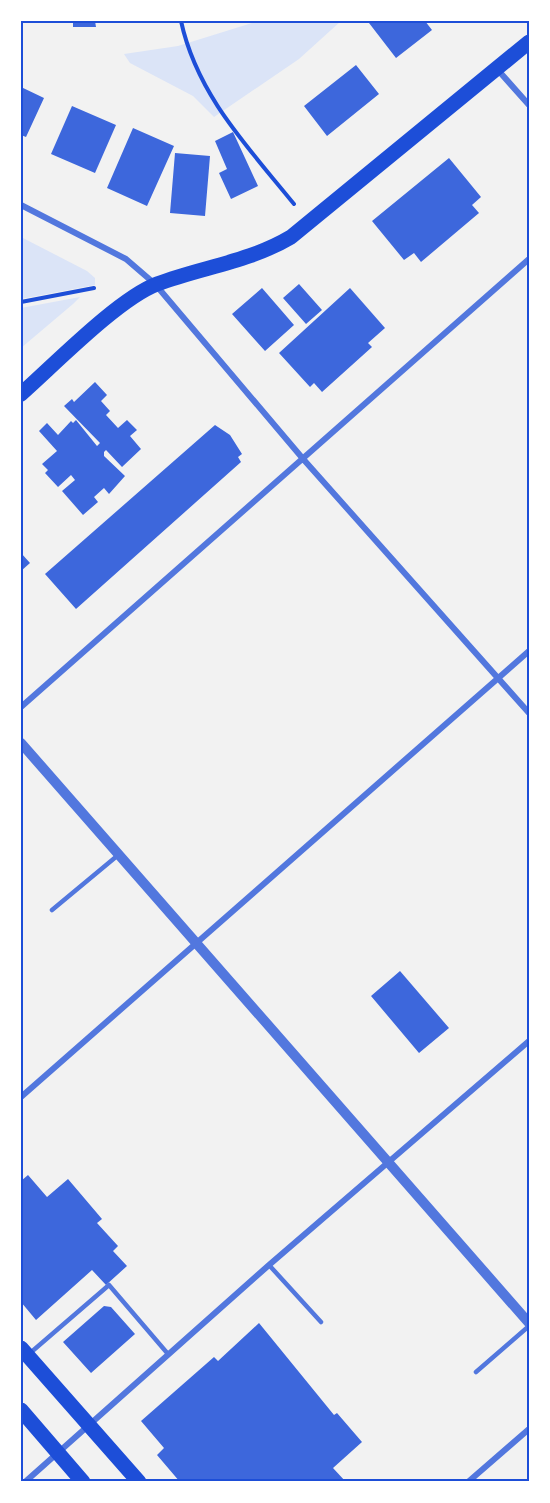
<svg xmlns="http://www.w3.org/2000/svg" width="550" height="1503" font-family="'Source Sans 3',sans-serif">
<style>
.green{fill:#dbe4f7}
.building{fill:#3d67dc}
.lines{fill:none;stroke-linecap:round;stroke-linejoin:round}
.path{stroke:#1d4ed8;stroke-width:4}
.service{stroke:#5277de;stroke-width:4.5}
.minor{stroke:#5277de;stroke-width:6}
.tertiary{stroke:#5277de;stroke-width:10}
.primary{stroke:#1d4ed8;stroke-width:15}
.neatline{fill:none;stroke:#1d4ed8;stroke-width:2}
</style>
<rect width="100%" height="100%" fill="#f2f2f2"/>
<path class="green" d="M 258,21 L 341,21 L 299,59 L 214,117 L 193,96 L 130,63 L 124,54 L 178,46 Z
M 21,237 L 87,271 L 95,278 L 95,285 L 21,299 Z
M 80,297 L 73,304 L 21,348 L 21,308 Z"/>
<path class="building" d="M 73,21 L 95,21 L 96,27 L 73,27 Z
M 371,21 L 425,21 L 432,30 L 396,58 L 369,23 Z
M 356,65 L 379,94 L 327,136 L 304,106 Z
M 21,87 L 44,98 L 26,137 L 21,135 Z
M 72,106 L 116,125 L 95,173 L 51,154 Z
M 133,128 L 174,146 L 147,206 L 107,188 Z
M 233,132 L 258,186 L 231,199 L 219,173 L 227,169 L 215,141 Z
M 175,153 L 210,156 L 205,216 L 170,213 Z
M 449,158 L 481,197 L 472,205 L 479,213 L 421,262 L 414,253 L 404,260 L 372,221 Z
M 299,284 L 322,310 L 306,324 L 283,298 Z
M 262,288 L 294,325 L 265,351 L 232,314 Z
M 350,288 L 385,328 L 368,343 L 372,347 L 322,392 L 314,383 L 310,387 L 279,353 Z
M 95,382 L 107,395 L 101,401 L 110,411 L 106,415 L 118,428 L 127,420 L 137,430 L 130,436 L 141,449 L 122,467 L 106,450 L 104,452 L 104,456 L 125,476 L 109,494 L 104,488 L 94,497 L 98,502 L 83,515 L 62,491 L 75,480 L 71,475 L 58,487 L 45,473 L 48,470 L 42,464 L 57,451 L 39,431 L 47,423 L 58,435 L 71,421 L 73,423 L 76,420 L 97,446 L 100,443 L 64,406 L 72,399 L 74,402 Z
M 215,425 L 230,435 L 242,454 L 238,457 L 241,462 L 76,609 L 45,574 Z
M 21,553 L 30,563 L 21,571 Z
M 400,971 L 449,1028 L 419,1053 L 371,996 Z
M 28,1175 L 47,1197 L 68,1179 L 102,1219 L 97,1223 L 118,1246 L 113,1251 L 127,1266 L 106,1285 L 92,1270 L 36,1320 L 21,1302 L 21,1181 Z
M 104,1306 L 111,1307 L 135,1334 L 91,1373 L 63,1342 Z
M 259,1323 L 334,1415 L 337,1413 L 362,1442 L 333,1468 L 346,1482 L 180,1482 L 157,1455 L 164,1448 L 141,1421 L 214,1357 L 218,1361 Z"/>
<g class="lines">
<path class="path" d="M 181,21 C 197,95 248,147 294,204
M 21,302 L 94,288"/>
<path class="service" d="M 52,910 L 117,856
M 269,1265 L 321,1322
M 29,1354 L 109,1285 L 168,1354
M 476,1372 L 529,1326"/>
<path class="minor" d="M 497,69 L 529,105
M 21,205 L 126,259 L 155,284 L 304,460 L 529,713
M 21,707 L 529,259
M 21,1097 L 529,651
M 25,1482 L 269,1265 L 529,1041
M 468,1482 L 529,1429"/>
<path class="tertiary" d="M 21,743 L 529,1323"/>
<path class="primary" d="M 21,394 C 54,365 118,299 157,284 C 202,267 249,262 291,237 L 529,42
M 21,1348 L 139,1482
M 21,1410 L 83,1482"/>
</g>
<rect width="550" height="1503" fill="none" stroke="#ffffff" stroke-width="45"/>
<rect x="22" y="22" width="506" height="1458" class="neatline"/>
</svg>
